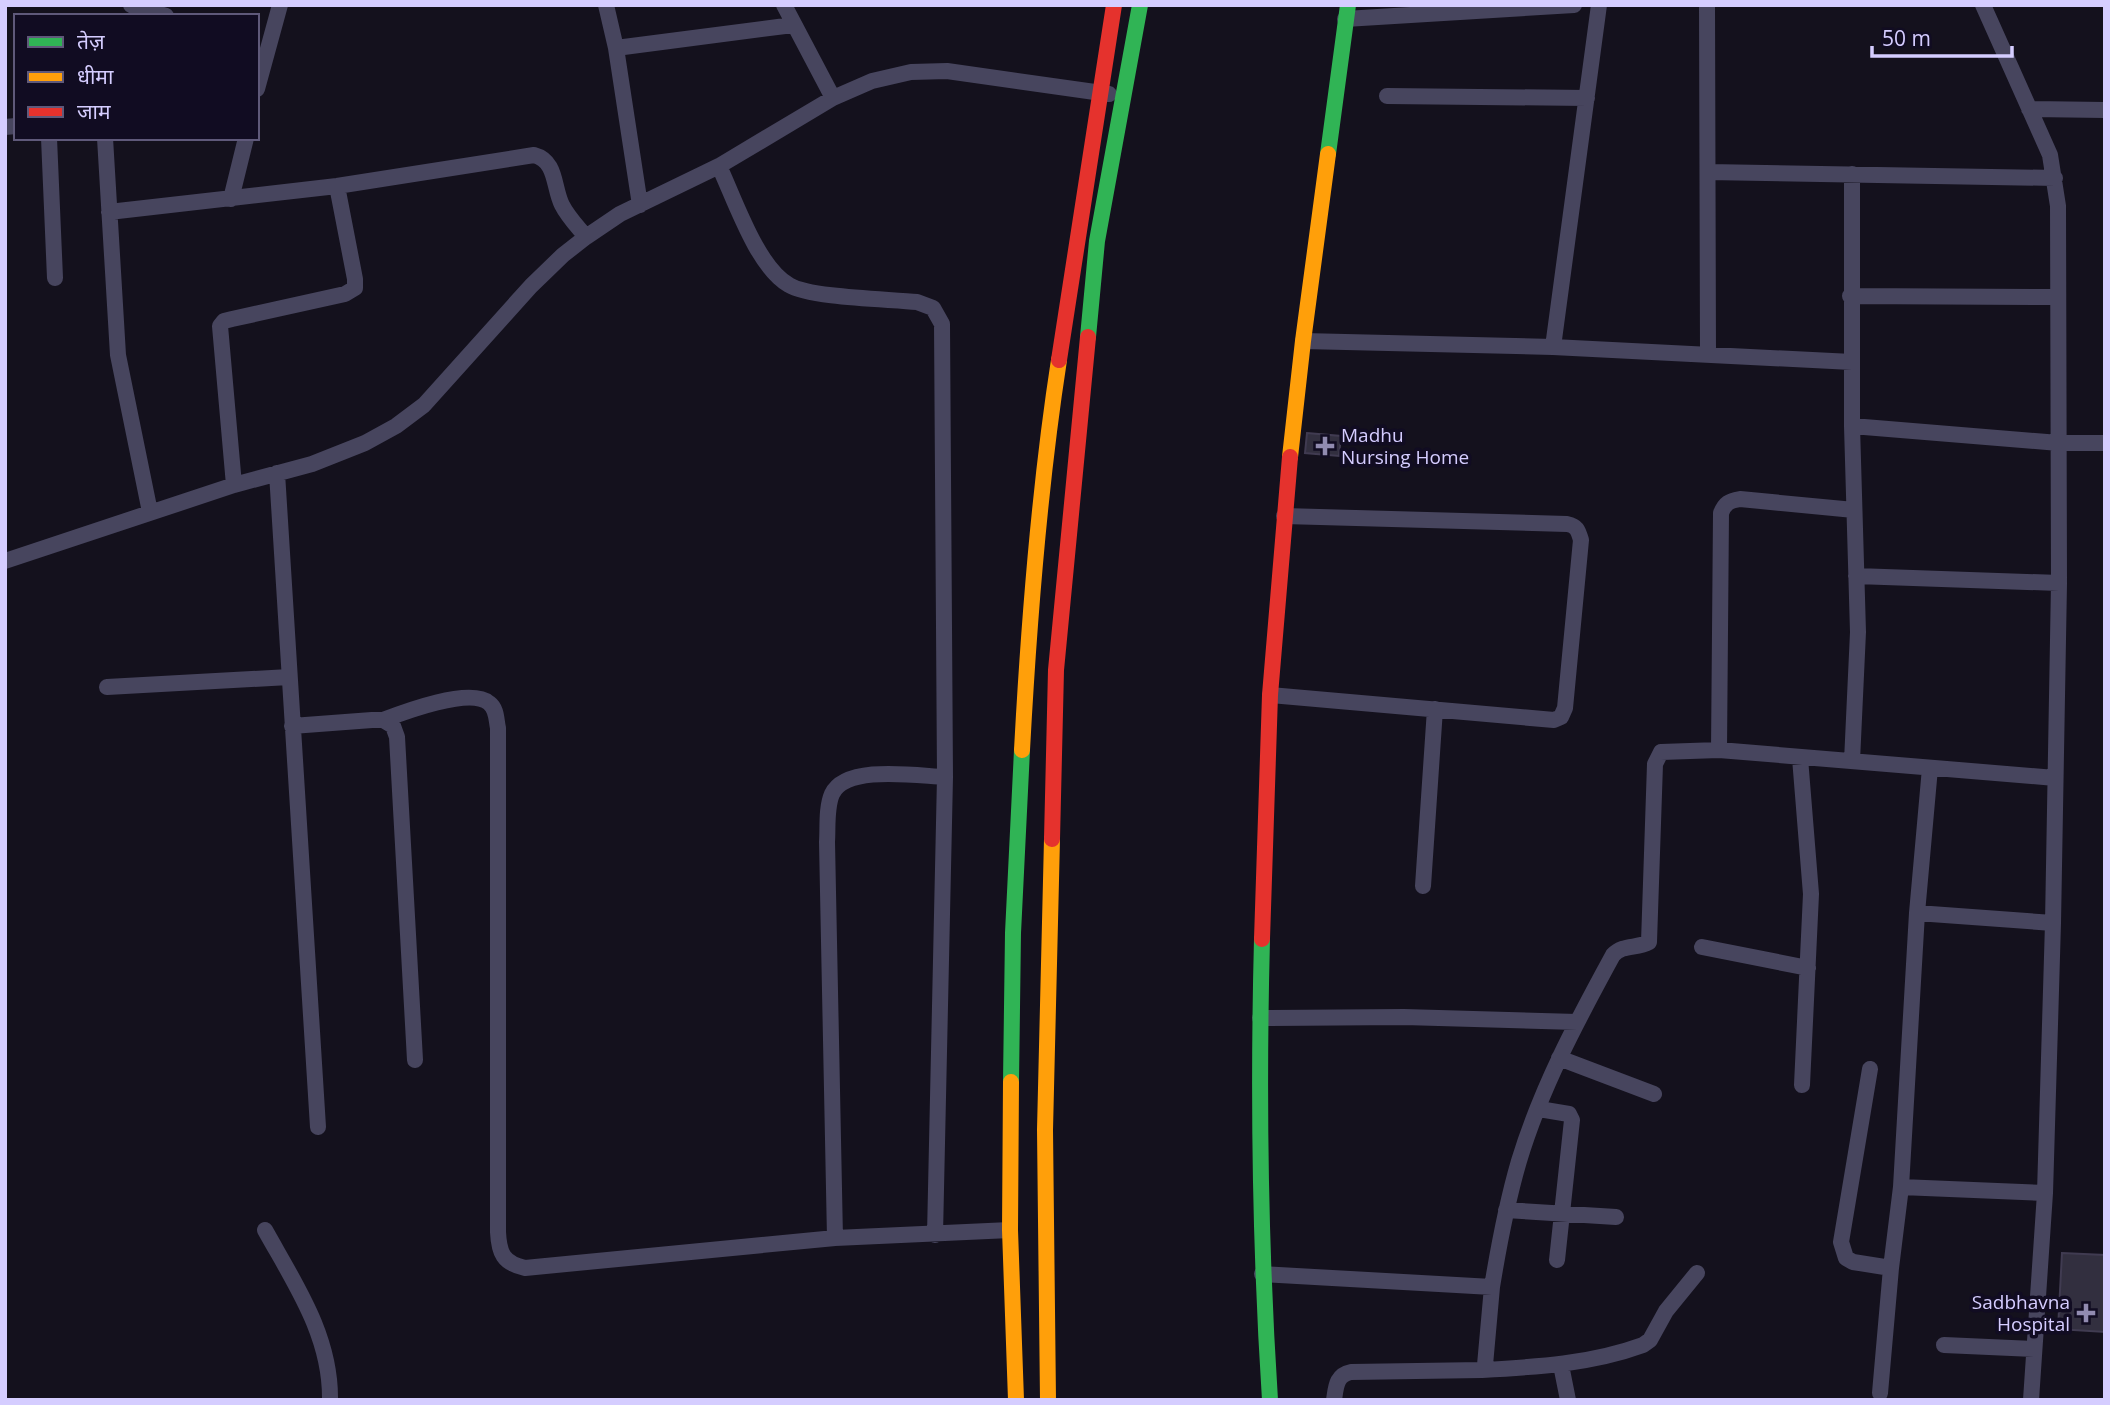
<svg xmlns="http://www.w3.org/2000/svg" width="2110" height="1405" font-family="'Open Sans','Noto Sans Devanagari',sans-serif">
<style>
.building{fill:#322f3f;stroke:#403b51;stroke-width:2}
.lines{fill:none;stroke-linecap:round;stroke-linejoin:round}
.street{stroke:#47455e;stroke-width:16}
.fast{stroke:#30b455;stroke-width:16}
.slow{stroke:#ff9f0a;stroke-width:16}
.jam{stroke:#e5322d;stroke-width:16}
.poi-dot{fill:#918bb0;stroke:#110c22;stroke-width:2.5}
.labels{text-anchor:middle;stroke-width:7;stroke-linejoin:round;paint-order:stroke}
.poi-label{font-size:19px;fill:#d5cdff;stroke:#110c22;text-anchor:start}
</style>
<rect width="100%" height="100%" fill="#14111d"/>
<path class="building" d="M 1307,433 L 1341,436 L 1339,456 L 1305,453 Z
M 2062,1253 L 2105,1255 L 2105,1332 L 2058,1329 Z"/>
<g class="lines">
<path class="street" d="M 131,5 L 166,16
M 606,5 L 616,48 L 640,205
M 784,5 L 833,98
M 1707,5 L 1708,354
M 1983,5 L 2050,155 L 2058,206 L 2059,583 L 2053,923 L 2045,1193 L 2031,1400
M 1345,19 L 1574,5
M 616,48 L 793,25
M 257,89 L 280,5
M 1387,96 L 1587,98
M 2029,109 L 2105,110
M 5,127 L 16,126
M 49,138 L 55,278
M 105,138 L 118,355 L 150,512
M 719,166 C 735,200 757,267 789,285 C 810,298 889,299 917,302 L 933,308 L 942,324 L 945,777 L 935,1235
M 1708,172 L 2055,178
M 1852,174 L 1852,426 L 1858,632 L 1852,761
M 231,199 L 246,138
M 109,212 L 337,186 L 534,155 C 557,161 553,187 562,205 C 568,217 578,227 586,237
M 1850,296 L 2057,297
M 1303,341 L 1553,347 L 1852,362
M 1553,347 L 1599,5
M 1852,426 L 2059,443 L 2105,443
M 277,473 L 318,1127
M 234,485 L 220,326 L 224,321 L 232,319 L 345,294 L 355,288 L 355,279 L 337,186
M 5,561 L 234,485 L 312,464 L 365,443 L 396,426 L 424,405 L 531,286 L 563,255 L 586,237 L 620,214 L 719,166 L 833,98 L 872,81 L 911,72 L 947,71 L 1109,94
M 1856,576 L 2059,583
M 107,687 L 289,677
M 1270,695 L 1554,720 L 1561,717 L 1565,708 L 1581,540 C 1578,530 1577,526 1567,524 L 1284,516
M 383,720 C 404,712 470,687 489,703 C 497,709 496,719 498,728 L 498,1232 C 499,1253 503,1263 525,1268 L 835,1238 L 1010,1230
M 292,726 L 372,720 L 383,720 L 393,726 L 397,737 L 415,1060
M 1719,750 L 1721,513 C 1725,503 1729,501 1740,499 L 1854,510
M 1800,758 L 1811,894 L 1802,1085
M 1423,886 L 1435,709
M 1917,913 L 2053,923
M 1702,947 L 1808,968
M 1260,1018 L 1404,1017 L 1577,1022
M 1559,1058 L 1654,1094
M 1870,1069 L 1841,1242 L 1846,1258 L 1853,1262 L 1891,1268
M 1539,1109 L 1569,1114 L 1572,1120 L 1557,1260
M 1901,1187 L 2045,1193
M 1506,1210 L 1616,1217
M 265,1230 C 295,1284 331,1336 330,1400
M 835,1238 L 827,842 C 828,827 826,808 832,794 C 846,764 918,776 945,777
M 1262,1274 L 1492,1287 C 1499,1244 1507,1202 1519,1161 C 1541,1088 1577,1021 1613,955 C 1623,944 1637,949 1649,942 L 1655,764 L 1661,752 L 1719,750 L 2055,778
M 1944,1345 L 2034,1349
M 1561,1365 L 1568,1400
M 1482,1370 C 1537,1367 1591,1364 1643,1345 L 1650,1340 L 1666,1311 L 1697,1273
M 1880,1393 L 1891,1268 L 1901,1187 L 1917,913 L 1930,768
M 1334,1400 C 1336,1387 1336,1375 1351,1372 L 1482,1370 L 1485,1365 L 1492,1287"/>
<path class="fast" d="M 1328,154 L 1348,5
M 1088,337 L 1097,241 L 1140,5
M 1262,939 C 1258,1093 1260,1246 1270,1400
M 1011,1082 L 1013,933 L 1022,750"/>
<path class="slow" d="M 1290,457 L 1303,341 L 1328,154
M 1022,750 C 1029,619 1039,489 1059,360
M 1011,1082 L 1010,1230 L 1016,1400
M 1048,1400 L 1045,1130 L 1052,839"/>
<path class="jam" d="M 1059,360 L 1114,5
M 1052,839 L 1056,670 L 1088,337
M 1262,939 L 1270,695 L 1290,457"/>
</g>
<g class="poi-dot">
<path d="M1321.5 435.5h7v7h7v7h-7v7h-7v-7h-7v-7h7z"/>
<path d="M2082.5 1302.5h7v7h7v7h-7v7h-7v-7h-7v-7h7z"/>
</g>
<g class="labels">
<g class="poi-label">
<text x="1341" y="442">Madhu<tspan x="1341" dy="22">Nursing Home</tspan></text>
<text x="2070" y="1309" text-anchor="end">Sadbhavna<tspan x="2070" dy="22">Hospital</tspan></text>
</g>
</g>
<rect width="2110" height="1405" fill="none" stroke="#d5cdff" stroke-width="14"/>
<rect x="14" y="14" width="245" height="126" fill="#110c22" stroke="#5f597a" stroke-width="2"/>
<rect x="28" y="37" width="35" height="10" fill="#30b455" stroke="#5f597a" stroke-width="2"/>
<text x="77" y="49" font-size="21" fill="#d5cdff">तेज़</text>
<rect x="28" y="72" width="35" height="10" fill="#ff9f0a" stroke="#5f597a" stroke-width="2"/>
<text x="77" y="84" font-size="21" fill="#d5cdff">धीमा</text>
<rect x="28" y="107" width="35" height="10" fill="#e5322d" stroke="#5f597a" stroke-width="2"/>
<text x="77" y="119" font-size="21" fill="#d5cdff">जाम</text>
<path d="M1872 46v10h140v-10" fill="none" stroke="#d5cdff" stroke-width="3.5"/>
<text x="1882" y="46" font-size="21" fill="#d5cdff" stroke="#110c22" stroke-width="5" paint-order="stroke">50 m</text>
</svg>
